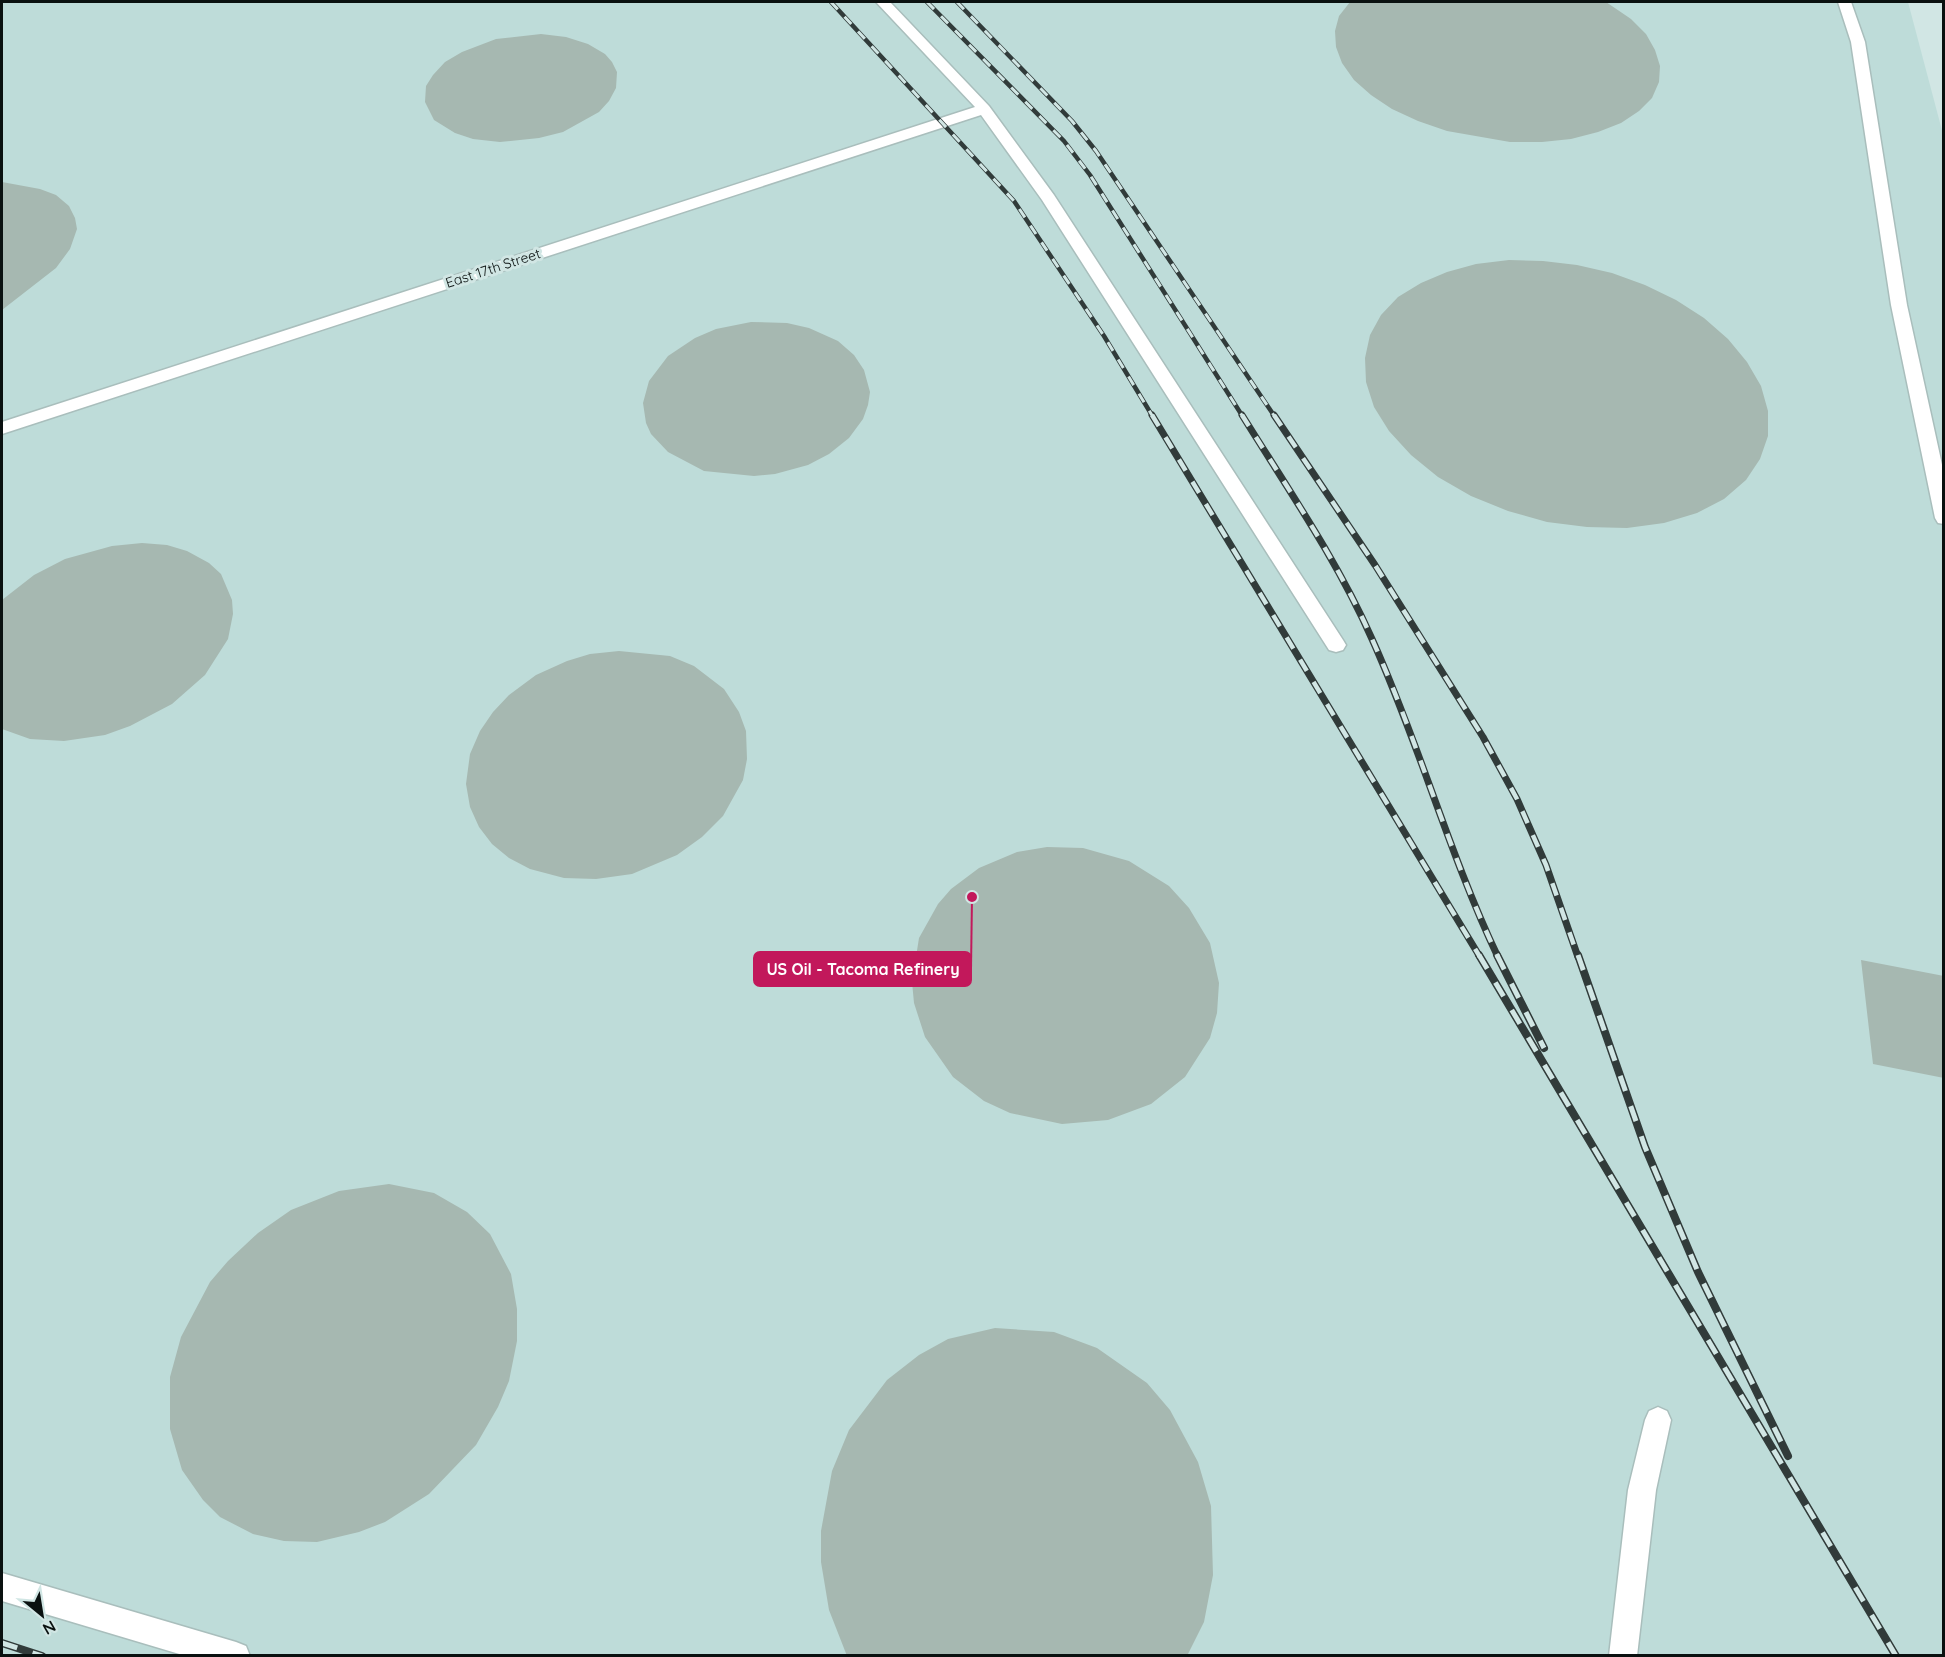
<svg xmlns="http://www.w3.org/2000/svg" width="1945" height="1657" font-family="Quicksand,sans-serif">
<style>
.built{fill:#bedcd9}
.building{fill:#a6b8b1}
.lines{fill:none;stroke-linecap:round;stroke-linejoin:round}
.service-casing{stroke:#a9bebc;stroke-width:3}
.service{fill:#fff;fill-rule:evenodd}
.rail-far2-casing{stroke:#313b3a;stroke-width:4.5}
.rail-far1-casing{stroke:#313b3a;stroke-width:7}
.rail-casing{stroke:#313b3a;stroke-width:8}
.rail-far2{stroke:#d1e6e4;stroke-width:3;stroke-dasharray:10;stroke-linecap:butt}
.rail-far1{stroke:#d1e6e4;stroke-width:4.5;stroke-dasharray:13;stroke-linecap:butt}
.rail{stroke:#d1e6e4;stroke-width:5;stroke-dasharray:16;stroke-linecap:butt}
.labels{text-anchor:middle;stroke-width:6;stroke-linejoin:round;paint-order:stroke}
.far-street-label{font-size:14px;fill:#0a1110;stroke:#d1e6e4}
.leader{fill:none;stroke:#c2185b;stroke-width:2}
.callout-dot{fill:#c2185b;stroke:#d1e6e4;stroke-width:2}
.callout{fill:#c2185b;stroke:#c2185b;stroke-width:2}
.callout-label{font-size:16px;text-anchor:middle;font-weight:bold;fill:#fff}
</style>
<rect width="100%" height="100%" fill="#d1e6e4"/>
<path class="built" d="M 2,2 L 1908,2 L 1944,138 L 1943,1655 L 2,1656 Z"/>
<path class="building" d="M 1350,2 L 1606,2 L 1631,19 L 1646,34 L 1655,50 L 1660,66 L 1659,82 L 1652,98 L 1639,111 L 1621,123 L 1598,132 L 1571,139 L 1542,142 L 1510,142 L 1447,131 L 1418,121 L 1392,109 L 1371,95 L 1354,80 L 1342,63 L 1336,47 L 1335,31 L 1339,16 Z
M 541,34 L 566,37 L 588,44 L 605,54 L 612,62 L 617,72 L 616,88 L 609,101 L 599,112 L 563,132 L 539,138 L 500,142 L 473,139 L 455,133 L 434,120 L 425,102 L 426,86 L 433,75 L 445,62 L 462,52 L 496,39 Z
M 2,182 L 40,189 L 56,195 L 69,206 L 75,218 L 77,229 L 70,249 L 56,268 L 2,310 Z
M 1509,260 L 1543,261 L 1577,265 L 1612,273 L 1645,285 L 1676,300 L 1704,318 L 1728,339 L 1747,362 L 1761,386 L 1768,411 L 1768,436 L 1760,459 L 1746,480 L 1724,499 L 1697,513 L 1664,523 L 1627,528 L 1587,527 L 1547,522 L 1508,511 L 1471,496 L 1438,477 L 1411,455 L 1389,431 L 1374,407 L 1366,382 L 1365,358 L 1370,335 L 1381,315 L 1398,297 L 1421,283 L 1447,272 L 1476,264 Z
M 751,322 L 787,323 L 809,328 L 838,341 L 854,355 L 864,370 L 870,392 L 868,405 L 863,419 L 849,438 L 829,454 L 808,465 L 775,474 L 754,476 L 704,471 L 668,452 L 651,434 L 646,423 L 643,403 L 649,381 L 668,356 L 695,338 L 716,329 Z
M 142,543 L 167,545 L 187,551 L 209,563 L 221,574 L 232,600 L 233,614 L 228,639 L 205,675 L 172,704 L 130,726 L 105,735 L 64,741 L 30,739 L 2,729 L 2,600 L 34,575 L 65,559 L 112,546 Z
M 619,651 L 670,656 L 694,666 L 724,689 L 739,712 L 746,731 L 747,759 L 743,780 L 723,816 L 702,837 L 677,855 L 632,874 L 596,879 L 564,878 L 530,869 L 509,858 L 492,844 L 479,827 L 470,807 L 466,784 L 470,754 L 480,731 L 493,712 L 509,695 L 536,675 L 567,661 L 590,654 Z
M 1047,847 L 1083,848 L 1129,861 L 1169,886 L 1189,908 L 1210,943 L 1219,983 L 1217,1013 L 1210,1038 L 1185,1077 L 1151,1104 L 1108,1120 L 1062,1124 L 1010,1113 L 984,1101 L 953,1077 L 925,1037 L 914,1003 L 912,982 L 919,938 L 938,904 L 951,889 L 979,868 L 1017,852 Z
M 1861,960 L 1944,976 L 1944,1078 L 1873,1064 Z
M 389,1184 L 434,1193 L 467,1212 L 490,1234 L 511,1274 L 517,1309 L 517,1341 L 509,1381 L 498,1407 L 476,1445 L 429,1494 L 385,1522 L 359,1532 L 317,1542 L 284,1541 L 253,1534 L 220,1517 L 203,1500 L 182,1470 L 170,1429 L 170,1377 L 181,1337 L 210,1282 L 228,1261 L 258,1233 L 291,1210 L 339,1191 Z
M 995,1328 L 1054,1332 L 1097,1348 L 1147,1383 L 1170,1410 L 1198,1462 L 1211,1506 L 1213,1575 L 1204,1622 L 1187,1656 L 847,1656 L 829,1610 L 821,1562 L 821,1531 L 832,1471 L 849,1430 L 887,1380 L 919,1355 L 948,1339 Z"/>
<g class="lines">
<defs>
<path id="service" d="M 876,2 L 890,2 L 989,106 L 1054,195 L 1343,640 L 1346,645 L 1343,650 L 1336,652 L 1329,650 L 1042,200 L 981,115 L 2,434 L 2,422 L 975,107 Z
M 1838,2 L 1851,2 L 1865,42 L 1907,305 L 1944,474 L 1944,524 L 1938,523 L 1935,518 L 1891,305 L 1851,42 Z
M 1658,1407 L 1667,1411 L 1671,1420 L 1656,1490 L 1637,1656 L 1609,1656 L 1628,1490 L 1645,1420 L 1649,1411 Z
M 2,1573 L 236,1642 L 246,1646 L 250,1656 L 186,1656 L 2,1601 Z"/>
</defs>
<use href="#service" class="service-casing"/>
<use href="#service" class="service"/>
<defs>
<path id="rail-far2" d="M 831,2 L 1014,201 L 1104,336 L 1153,417
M 927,2 L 1064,141 L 1090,175 L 1243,417
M 957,2 L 1072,121 L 1096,151 L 1275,417"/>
<path id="rail-far1" d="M 1152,415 L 1480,957
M 1242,415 C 1288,489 1337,560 1372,639 C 1419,743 1449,854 1498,957
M 1274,415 L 1375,565 L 1483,737 L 1517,799 L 1546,865 L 1578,957"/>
<path id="rail" d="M 1479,955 L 1896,1656
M 1497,955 L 1544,1048
M 1578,955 L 1645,1147 L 1698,1272 L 1788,1456
M 2,1643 L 42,1656"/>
</defs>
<use href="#rail-far2" class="rail-far2-casing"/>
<use href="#rail-far1" class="rail-far1-casing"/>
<use href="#rail" class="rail-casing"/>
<use href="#rail-far2" class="rail-far2"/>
<use href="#rail-far1" class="rail-far1"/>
<use href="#rail" class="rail"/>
</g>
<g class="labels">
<g class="far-street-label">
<text transform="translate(493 268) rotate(-18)" y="5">East 17th Street</text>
</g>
</g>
<path class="leader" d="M972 897L971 969"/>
<circle class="callout-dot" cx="972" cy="897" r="6"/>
<rect class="callout" x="754" y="952" width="217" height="34" rx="6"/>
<g class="callout-label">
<text x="863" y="975">US Oil - Tacoma Refinery</text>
</g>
<rect width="1945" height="1657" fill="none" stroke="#0a1110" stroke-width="6"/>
<g transform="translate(42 1615) rotate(150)" stroke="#d1e6e4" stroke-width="4.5" paint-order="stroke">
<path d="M0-4.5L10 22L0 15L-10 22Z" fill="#0a1110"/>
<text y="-9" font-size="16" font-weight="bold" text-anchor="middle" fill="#0a1110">N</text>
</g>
</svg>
